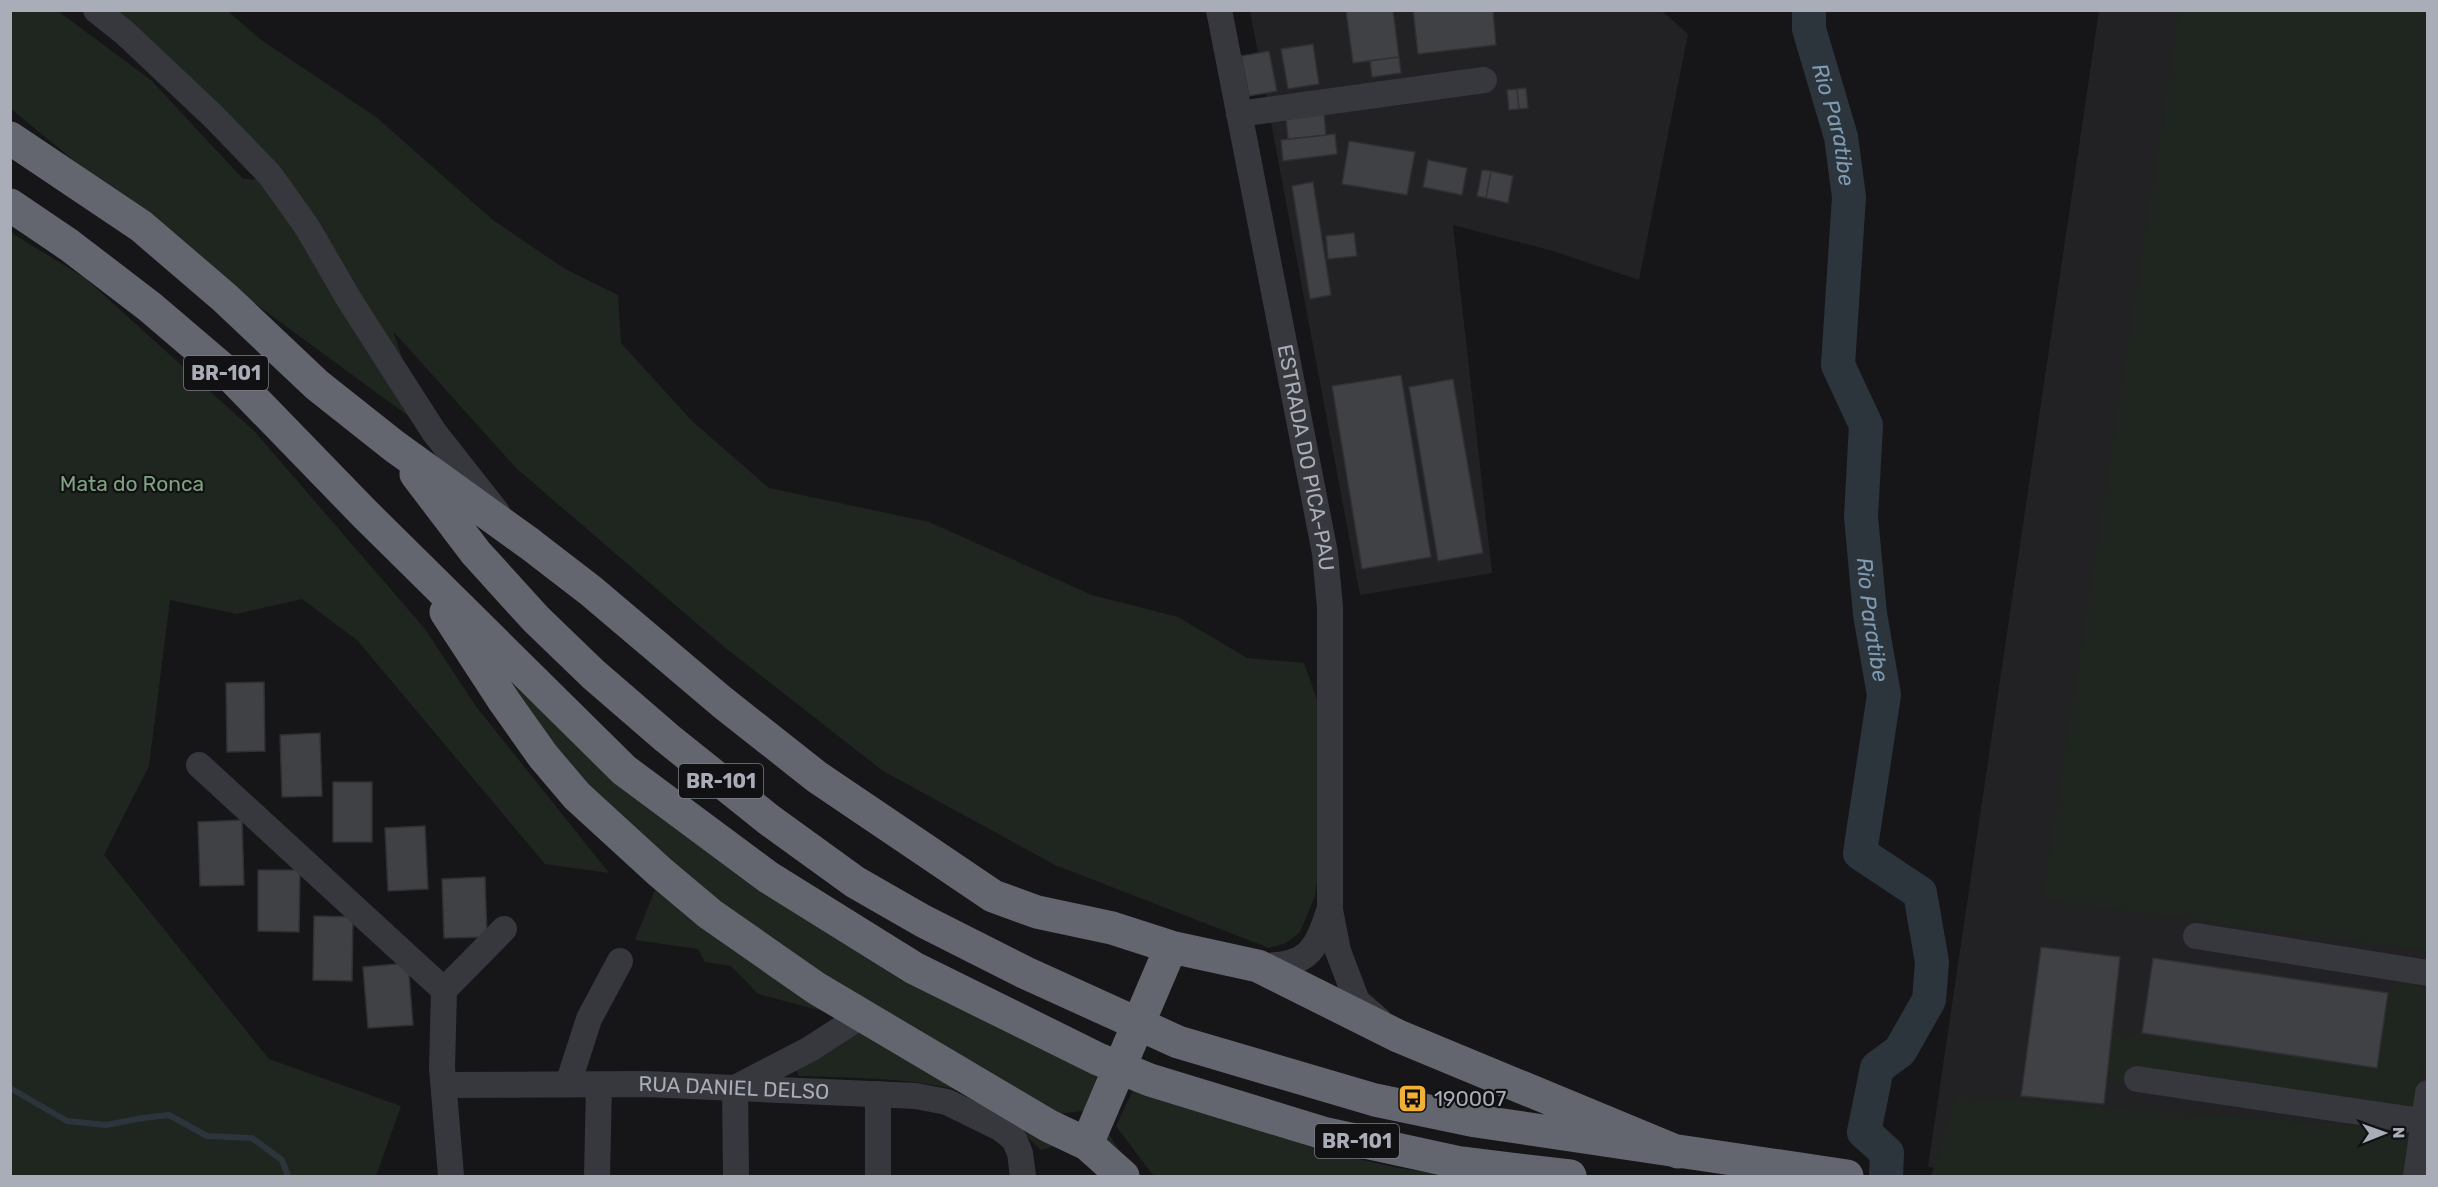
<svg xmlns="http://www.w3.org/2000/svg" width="2438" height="1187" font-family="Rubik,sans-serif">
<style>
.built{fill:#222225}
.green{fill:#1e261f}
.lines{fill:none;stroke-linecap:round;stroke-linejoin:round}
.stream{stroke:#2c353c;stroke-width:6}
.river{stroke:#2c353c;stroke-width:34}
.building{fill:#404145;stroke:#303034;stroke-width:1.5}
.minor{stroke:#37383d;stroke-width:26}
.highway{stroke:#63666e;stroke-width:33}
.labels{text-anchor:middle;stroke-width:4.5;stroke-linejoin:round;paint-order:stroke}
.shield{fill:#111113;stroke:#7b7e86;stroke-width:1.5}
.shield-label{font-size:20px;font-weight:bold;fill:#a8adb8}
.street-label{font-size:21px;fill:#a8adb8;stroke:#111113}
.park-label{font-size:21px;fill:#7fa381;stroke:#111113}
.poi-label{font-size:21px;fill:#a8adb8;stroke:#111113;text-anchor:start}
.water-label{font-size:22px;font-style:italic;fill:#7f9bb3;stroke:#111113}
</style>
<rect width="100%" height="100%" fill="#161618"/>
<path class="built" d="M 1250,11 L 1662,11 L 1688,34 L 1639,280 L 1553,251 L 1453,225 L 1492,573 L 1360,595 Z
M 2099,11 L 2427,11 L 2427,1176 L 1998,1176 L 1928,1167 Z"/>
<path class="green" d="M 10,11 L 58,11 L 152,81 L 243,179 L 282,180 L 105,11 L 228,11 L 260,39 L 376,117 L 493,220 L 565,269 L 618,295 L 621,343 L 692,421 L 769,488 L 929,522 L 1092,595 L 1178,617 L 1247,658 L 1304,663 L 1320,708 L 1320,858 L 1315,896 L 1300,932 L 1286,943 L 1269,948 L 1055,865 L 883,771 L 723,646 L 516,468 L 393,331 L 426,429 L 186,253 L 11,109 Z
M 2179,11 L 2427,11 L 2427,951 L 2042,900 Z
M 10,232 L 85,278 L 255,432 L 425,629 L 475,705 L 609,873 L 545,864 L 357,640 L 302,599 L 237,614 L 170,600 L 149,766 L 104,855 L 269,1059 L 401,1106 L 376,1176 L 11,1176 Z
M 478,646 L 787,899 L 901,980 L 1039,1044 L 1104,1079 L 1083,1111 L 1057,1114 L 853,997 L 679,878 L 577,787 Z
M 655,890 L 826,1012 L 758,994 L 731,966 L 705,962 L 698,949 L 635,940 Z
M 2396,980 L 2411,981 L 2427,990 L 2427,1044 L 2415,1111 L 2106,1081 L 2112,1033 L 2142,1034 L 2377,1068 L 2388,993 Z
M 863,1024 L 994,1097 L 1106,1130 L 1132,1170 L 1063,1144 L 1041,1150 C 1026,1137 1001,1110 985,1101 C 944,1077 848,1078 799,1076 L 795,1067 Z
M 1135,1086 L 1319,1150 L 1398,1168 L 1454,1176 L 1159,1176 L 1152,1174 L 1116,1126 Z
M 1956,1096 L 2412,1130 L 2404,1176 L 1931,1176 Z"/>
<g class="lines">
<path class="stream" d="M 10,1088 L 67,1121 L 106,1125 L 143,1118 L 169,1115 L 207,1136 L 252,1138 L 282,1160 L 288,1176"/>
<path class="river" id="s1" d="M 1809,10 L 1809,29 L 1841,137 L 1849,197 L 1838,365 L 1866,425 L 1861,517 L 1870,614 L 1884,695 L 1860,853 L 1920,893 L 1932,962 L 1929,1000 L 1900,1051 L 1877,1068 L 1864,1132 L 1887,1153 L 1886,1176"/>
</g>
<path class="building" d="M 1346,10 L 1393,10 L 1399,57 L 1353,63 Z
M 1413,10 L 1493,10 L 1496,45 L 1418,54 Z
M 1313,44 L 1319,84 L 1288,89 L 1281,49 Z
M 1269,51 L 1277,91 L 1249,96 L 1241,56 Z
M 1399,57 L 1401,73 L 1372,77 L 1370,61 Z
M 1526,88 L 1528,108 L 1519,109 L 1517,89 Z
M 1517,89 L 1519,109 L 1509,110 L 1507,90 Z
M 1324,114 L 1326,135 L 1288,139 L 1286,119 Z
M 1335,134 L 1337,154 L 1283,161 L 1281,140 Z
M 1349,141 L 1415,152 L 1407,195 L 1342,184 Z
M 1428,160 L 1467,168 L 1462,195 L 1423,187 Z
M 1482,170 L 1491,171 L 1486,198 L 1477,196 Z
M 1491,171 L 1513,176 L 1508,203 L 1486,198 Z
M 1313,182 L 1331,295 L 1310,299 L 1292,186 Z
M 1354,233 L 1357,256 L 1328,259 L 1326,236 Z
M 1401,375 L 1431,557 L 1362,569 L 1332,386 Z
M 1453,379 L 1483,553 L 1438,561 L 1409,387 Z
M 264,682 L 265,751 L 227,752 L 226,683 Z
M 320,733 L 322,796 L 282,797 L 280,735 Z
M 333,782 L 372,782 L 372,842 L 333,842 Z
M 242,820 L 244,885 L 200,886 L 198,822 Z
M 425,826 L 428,889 L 388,891 L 385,828 Z
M 258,870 L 300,870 L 299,932 L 258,931 Z
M 485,877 L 487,937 L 444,938 L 442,879 Z
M 314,916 L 353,917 L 352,981 L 313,980 Z
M 2041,947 L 2120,957 L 2104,1104 L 2021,1096 Z
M 2153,958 L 2388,993 L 2377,1068 L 2142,1033 Z
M 408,963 L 413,1025 L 368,1028 L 363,967 Z"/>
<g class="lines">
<g class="minor">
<path d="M 96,10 L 125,33 L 214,117 L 270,175 L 307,227 L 350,301 L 434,432 L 497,512"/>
<path id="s2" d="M 1219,10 L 1325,553 L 1330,607 L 1330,910 L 1338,951 L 1357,1001 L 1379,1020"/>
<path d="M 1239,114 L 1484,80"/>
<path d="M 199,765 L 444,990"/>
<path d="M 2196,936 L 2428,973"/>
<path d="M 1258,966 C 1306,966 1315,954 1329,911"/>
<path d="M 2137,1079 L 2428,1122"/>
<path d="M 568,1084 L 589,1019 L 620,961"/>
<path id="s3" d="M 444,1085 L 646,1084 L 916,1096 L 947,1102 L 1000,1128 L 1014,1139 L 1020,1153 L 1023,1176"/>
<path d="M 451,1176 L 442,1068 L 444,990 L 504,929"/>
<path d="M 597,1176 L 599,1085"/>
<path d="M 736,1176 L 735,1088 L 810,1049 L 864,1014"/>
<path d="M 878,1176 L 878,1094"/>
<path d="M 2416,1176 L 2428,1093"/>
</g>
<path class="highway" d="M 10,138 L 141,226 L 225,298 L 317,385 L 394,446 L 530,544 L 591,591 L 722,702 L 817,777 L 993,896 L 1037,912 L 1112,928 L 1171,947 L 1258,966 L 1398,1036 L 1678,1152
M 10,205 L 69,245 L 150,307 L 232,377 L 365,514 L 624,770 L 768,877 L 914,968 L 1098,1059 L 1150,1080 L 1323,1133 L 1461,1163 L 1570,1176
M 416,474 L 476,553 L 536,619 L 593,674 L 667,738 L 768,819 L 855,882 L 923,921 L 1026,973 L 1178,1042 L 1375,1100 L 1476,1121 L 1847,1176
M 446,612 L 504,701 L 543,756 L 577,796 L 660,872 L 710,914 L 816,988 L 1049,1126 L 1087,1144 L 1123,1176
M 1087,1144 L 1171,947"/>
</g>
<defs>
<symbol id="bus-square" viewBox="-11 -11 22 22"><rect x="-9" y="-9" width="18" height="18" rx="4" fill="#f2b134" stroke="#111113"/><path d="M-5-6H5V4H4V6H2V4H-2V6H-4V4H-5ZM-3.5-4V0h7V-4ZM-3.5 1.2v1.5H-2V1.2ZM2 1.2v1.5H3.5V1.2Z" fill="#111"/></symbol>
</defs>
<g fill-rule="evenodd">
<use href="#bus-square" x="1396" y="1082" width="33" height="33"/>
</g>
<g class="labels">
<g class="shield">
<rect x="184" y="356" width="84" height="34" rx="4.5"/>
<rect x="679" y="764" width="84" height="34" rx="4.5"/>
<rect x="1315" y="1124" width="84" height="34" rx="4.5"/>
</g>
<g class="shield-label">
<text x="226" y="380">BR-101</text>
<text x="721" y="788">BR-101</text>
<text x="1357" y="1148">BR-101</text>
</g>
<g class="street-label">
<text dy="7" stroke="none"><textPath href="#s2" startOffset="456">ESTRADA DO PICA-PAU</textPath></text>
<text dy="7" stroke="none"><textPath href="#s3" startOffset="290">RUA DANIEL DELSO</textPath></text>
</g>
<g class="park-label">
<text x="132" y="491">Mata do Ronca</text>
</g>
<g class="poi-label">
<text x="1434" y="1106">190007</text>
</g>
<g class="water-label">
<text dy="8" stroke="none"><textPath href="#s1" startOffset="118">Rio Paratibe</textPath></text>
<text dy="8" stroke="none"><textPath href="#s1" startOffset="622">Rio Paratibe</textPath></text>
</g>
</g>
<rect width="2438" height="1187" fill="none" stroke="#a8adb8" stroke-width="24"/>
<g transform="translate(2384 1133) rotate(89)" stroke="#111113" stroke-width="4.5" paint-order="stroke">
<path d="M0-4.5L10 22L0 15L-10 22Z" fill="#a8adb8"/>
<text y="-9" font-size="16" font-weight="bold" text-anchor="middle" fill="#a8adb8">N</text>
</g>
</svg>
